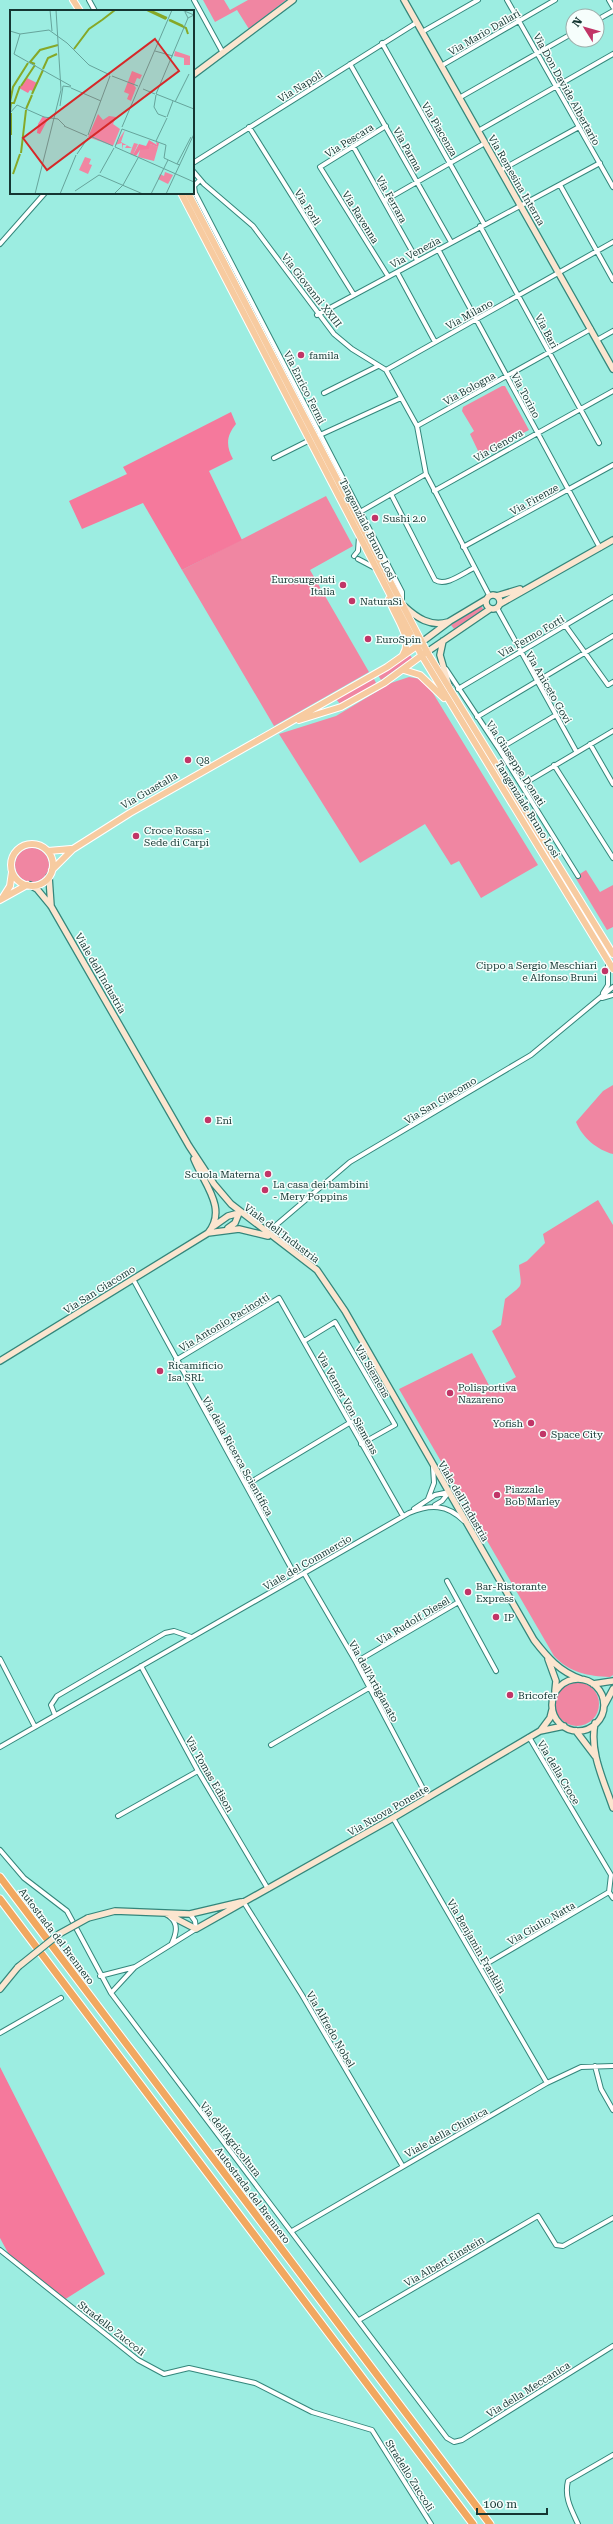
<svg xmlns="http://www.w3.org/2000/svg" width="613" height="2524" font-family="'Roboto Serif',serif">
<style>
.green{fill:#f086a2}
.forest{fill:#f5799c}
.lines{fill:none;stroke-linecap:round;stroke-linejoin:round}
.street-casing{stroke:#34867b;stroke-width:6}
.secondary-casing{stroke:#34867b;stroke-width:8}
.primary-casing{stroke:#fff;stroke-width:8}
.highway-casing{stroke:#fff;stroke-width:9}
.street{stroke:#fff;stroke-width:4}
.secondary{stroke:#fbe5cf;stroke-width:5.5}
.primary{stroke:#f7cba0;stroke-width:6}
.highway{stroke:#f1a860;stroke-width:7}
.secondary-bridge-casing{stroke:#34867b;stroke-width:8;stroke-linecap:butt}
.secondary-bridge{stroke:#fbe5cf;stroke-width:5.5}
.poi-dot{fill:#c13567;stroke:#f6fefc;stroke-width:1.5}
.labels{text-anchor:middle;stroke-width:3;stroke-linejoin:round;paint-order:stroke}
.street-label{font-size:10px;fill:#153632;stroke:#f6fefc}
.poi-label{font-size:10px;fill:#153632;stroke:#f6fefc;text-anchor:start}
.inset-river{fill:none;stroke:#86a827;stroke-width:2}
.inset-road{fill:none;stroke:#66a49b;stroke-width:1}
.view{fill:#d62828;fill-opacity:0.15;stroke:#d62828;stroke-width:2}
.inset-edge{fill:none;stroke:#153632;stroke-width:2}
</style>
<rect width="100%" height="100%" fill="#9cede1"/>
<path class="green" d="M 203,0 L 224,0 L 230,10 L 248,0 L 286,0 L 249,29 L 237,10 L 215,22 Z
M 502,386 L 505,386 L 529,430 L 480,455 L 470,434 L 474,431 L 462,411 L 463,407 Z
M 326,496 L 353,546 L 310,570 L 369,672 L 274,726 L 182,570 Z
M 481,606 L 484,610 L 454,629 L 451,625 Z
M 410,655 L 412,658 L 381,680 L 378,675 Z
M 373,677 L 377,685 L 340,704 L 336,699 Z
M 409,677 L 421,679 L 428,685 L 538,865 L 481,898 L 459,861 L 451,865 L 425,824 L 360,863 L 279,734 L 336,716 L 391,683 Z
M15 865a17 17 0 1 1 34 0a17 17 0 1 1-34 0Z
M 586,870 L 600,892 L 613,885 L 613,927 L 607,930 L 575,877 Z
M 613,1085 L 613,1154 C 597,1150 582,1137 576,1122 L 603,1091 Z
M 598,1200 L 613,1225 L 613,1675 L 610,1677 C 588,1676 570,1673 554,1656 L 399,1389 L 472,1353 L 492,1391 L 516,1377 L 492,1331 L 501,1325 L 505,1299 C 525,1283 521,1289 519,1265 L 527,1261 L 545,1243 L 543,1234 Z
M555 1704a22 22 0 1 1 44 0a22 22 0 1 1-44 0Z"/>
<path class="forest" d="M 231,412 L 236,424 C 226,436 226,446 233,459 L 209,471 L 242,540 L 182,570 L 143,503 L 82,529 L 69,501 L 127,474 L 123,467 Z
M 0,2067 L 105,2274 L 64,2300 L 13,2262 L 0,2238 Z"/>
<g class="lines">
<defs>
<path id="street" d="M 89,0 L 95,11
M 194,0 L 223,53
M 507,0 L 613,187
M 609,0 L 613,7
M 597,20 L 613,11
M 422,32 L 478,0
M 382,43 L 484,224
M 350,64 L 451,242
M 441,66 L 555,0
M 459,98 L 573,33
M 386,126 L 320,167 L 388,276
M 249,127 L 354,295
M 478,131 L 613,54
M 353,146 L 417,260
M 193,163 L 416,23
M 501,170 L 579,127
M 193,171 L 204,184 L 253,226 L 334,334 L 352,349 L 386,370 L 417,426 L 426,474 L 489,595
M 200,180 L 194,186 L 195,193 L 402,592 L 402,602
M 560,185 L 613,280
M 384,201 L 485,143
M 480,226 L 599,443
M 0,244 L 45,193
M 438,249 L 600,548
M 397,272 L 435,342
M 317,315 L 600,163
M 597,340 L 613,331
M 386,370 L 613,242
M 324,393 L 378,366
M 417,426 L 591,329
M 320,435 L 401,398
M 274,458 L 312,439
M 434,491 L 613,391
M 391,494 L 435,580 C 446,587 463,573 474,568
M 360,512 L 426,474
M 463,547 L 613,465
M 354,556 L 358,551 L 359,537
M 358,559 L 377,569
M 497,608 L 576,751
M 565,625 L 608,685 L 613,682
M 446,669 L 499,749 L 578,876
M 458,689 L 613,597
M 477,717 L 613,636
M 590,744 L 613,784
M 499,749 L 556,715
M 554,765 L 613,858
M 522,785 L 613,731
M 603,993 L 608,985 L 608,964
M 602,998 L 613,995
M 275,1226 L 350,1162 L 531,1055 L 613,987
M 133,1279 L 296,1577
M 304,1341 L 335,1322 L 395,1425 L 361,1444
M 176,1360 L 279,1298 L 403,1516
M 246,1485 L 351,1422
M 428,1499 L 434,1483 L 433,1467
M 435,1505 L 442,1501 L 449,1492
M 414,1509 L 435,1495 L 449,1492
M 304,1573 L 356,1662 L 428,1798
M 447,1581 L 496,1671
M 0,1659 L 35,1727
M 356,1662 L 457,1603
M 141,1666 L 198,1771 L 268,1889
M 55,1715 L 51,1705 L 57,1696 L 165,1633 L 174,1631 L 191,1637
M 529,1737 L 611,1875 L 609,1892
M 271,1745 L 369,1688
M 0,1747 L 409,1513 C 430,1504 447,1504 464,1521
M 118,1816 L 198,1771
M 393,1818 L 547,2083
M 0,1850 L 24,1878 L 67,1911 L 111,1993 L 447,2438 L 454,2442 L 462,2440 L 613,2346
M 609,1892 L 613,1898
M 243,1901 L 302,1995 L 402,2165
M 170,1917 C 179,1924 176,1934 172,1943
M 481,1967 L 609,1892
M 100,1976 L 135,1967 L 196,1929 L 195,1921 L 190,1914
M 111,1993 L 135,1967
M 0,2033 L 61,1998
M 595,2066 L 601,2089 L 613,2110
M 292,2231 L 547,2083 L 581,2067 L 613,2066
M 0,2250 L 138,2360 L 164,2374 L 189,2368 L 255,2383 L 312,2412 L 372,2430 L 431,2524
M 359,2320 L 538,2216 L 556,2245 L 563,2246 L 613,2218
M 578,2524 C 571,2509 564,2497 568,2481 L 613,2455"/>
<path id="secondary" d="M 404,0 L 613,369
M 193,75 L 293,0
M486 602a7 7 0 1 1 14 0a7 7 0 1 1-14 0Z
M 497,596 L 520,589
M 500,604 L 613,540
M 404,606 C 417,618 430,627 448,622
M 443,641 L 440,655 L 450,690
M 422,642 L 450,621 L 485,600
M 427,652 L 490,609
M 49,877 L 51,906
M 30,885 L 37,889 L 51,906 L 189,1146 L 214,1184 L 231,1204 L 317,1270 L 345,1311 L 534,1640 C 547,1657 560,1672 581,1679
M 214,1226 L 228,1216 L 239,1213 L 235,1223 L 228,1228
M 208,1233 L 239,1229 L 268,1236
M 0,1361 L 208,1233 C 228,1209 204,1184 194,1159
M 548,1659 L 556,1681 L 555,1691
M552 1705a26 26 0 1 1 52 0a26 26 0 1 1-52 0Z
M 593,1684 L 613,1681
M 604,1706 L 613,1689
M 595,1723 C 589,1752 604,1781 613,1808
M 541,1730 L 550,1718 L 552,1710
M 576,1731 L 595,1756
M 167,1914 L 196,1929 L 393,1818 L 540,1731 L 564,1726
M 88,1918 L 115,1911 L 190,1914 L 241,1902
M 0,1989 L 18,1967"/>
<path id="primary" d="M 73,0 L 80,11
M 181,193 L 422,656 L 613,969
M 188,193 L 427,652 L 613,954
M 389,599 C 394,616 414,638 403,655
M 404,670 L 420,675 L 444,698
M 299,720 L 341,707 L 384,683 L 425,653
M11 865a21 21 0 1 1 42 0a21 21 0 1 1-42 0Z
M 48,851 L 71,849
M 52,870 L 73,849 L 130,813 L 387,667 L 421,643
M 3,897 L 10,886 L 12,872
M 0,900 L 27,885"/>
<path id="highway" d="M 0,1877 L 490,2524
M 0,1899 L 473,2524"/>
</defs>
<use href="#street" class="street-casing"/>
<use href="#secondary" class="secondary-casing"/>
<use href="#primary" class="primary-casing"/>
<use href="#highway" class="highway-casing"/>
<use href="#street" class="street"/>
<use href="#secondary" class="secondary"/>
<use href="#primary" class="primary"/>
<use href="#highway" class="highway"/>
<defs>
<path id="secondary-bridge" d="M 18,1967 L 59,1934 L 88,1918"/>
</defs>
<use href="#secondary-bridge" class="secondary-bridge-casing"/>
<use href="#secondary-bridge" class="secondary-bridge"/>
</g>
<g class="poi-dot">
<circle cx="301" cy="355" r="4"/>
<circle cx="375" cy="518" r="4"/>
<circle cx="343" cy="585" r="4"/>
<circle cx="352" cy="601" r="4"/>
<circle cx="368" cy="639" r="4"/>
<circle cx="188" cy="760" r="4"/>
<circle cx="136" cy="836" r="4"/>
<circle cx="605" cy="971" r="4"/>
<circle cx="208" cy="1120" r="4"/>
<circle cx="268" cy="1174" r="4"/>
<circle cx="265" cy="1190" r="4"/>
<circle cx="160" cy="1371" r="4"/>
<circle cx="450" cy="1393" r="4"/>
<circle cx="531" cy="1423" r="4"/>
<circle cx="543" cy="1434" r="4"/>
<circle cx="497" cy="1495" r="4"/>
<circle cx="468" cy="1592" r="4"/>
<circle cx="496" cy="1617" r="4"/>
<circle cx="510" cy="1695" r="4"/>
</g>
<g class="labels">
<g class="street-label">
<text transform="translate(484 32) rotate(-30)" y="4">Via Mario Dallari</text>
<text transform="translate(300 86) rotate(-32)" y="4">Via Napoli</text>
<text transform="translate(567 89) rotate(61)" y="4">Via Don Davide Albertario</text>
<text transform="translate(440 129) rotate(60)" y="4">Via Piacenza</text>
<text transform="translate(349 140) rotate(-32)" y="4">Via Pescara</text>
<text transform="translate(408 149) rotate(61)" y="4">Via Parma</text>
<text transform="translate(517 180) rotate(60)" y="4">Via Remesina Interna</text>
<text transform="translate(392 199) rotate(61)" y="4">Via Ferrara</text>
<text transform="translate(308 207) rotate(58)" y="4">Via Forlì</text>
<text transform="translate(361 217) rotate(58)" y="4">Via Ravenna</text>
<text transform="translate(415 252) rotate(-28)" y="4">Via Venezia</text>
<text transform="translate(312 290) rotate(52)" y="4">Via Giovanni XXIII</text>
<text transform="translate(469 314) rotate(-29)" y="4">Via Milano</text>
<text transform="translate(547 331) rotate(62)" y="4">Via Bari</text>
<text transform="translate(305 387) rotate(63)" y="4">Via Enrico Fermi</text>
<text transform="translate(469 388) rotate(-29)" y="4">Via Bologna</text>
<text transform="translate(526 395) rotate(62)" y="4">Via Torino</text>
<text transform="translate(498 445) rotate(-30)" y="4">Via Genova</text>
<text transform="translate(534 499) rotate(-29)" y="4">Via Firenze</text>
<text transform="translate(368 529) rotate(63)" y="4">Tangenziale Bruno Losi</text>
<text transform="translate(531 636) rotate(-30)" y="4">Via Fermo Forti</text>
<text transform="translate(549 687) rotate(60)" y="4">Via Aniceto Govi</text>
<text transform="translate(516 763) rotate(57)" y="4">Via Giuseppe Donati</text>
<text transform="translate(149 790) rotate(-30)" y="4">Via Guastalla</text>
<text transform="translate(528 809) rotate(58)" y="4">Tangenziale Bruno Losi</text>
<text transform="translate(101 973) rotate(60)" y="4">Viale dell'Industria</text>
<text transform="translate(440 1100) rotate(-31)" y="4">Via San Giacomo</text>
<text transform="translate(282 1233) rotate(37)" y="4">Viale dell'Industria</text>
<text transform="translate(99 1289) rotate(-32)" y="4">Via San Giacomo</text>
<text transform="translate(224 1322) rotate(-31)" y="4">Via Antonio Pacinotti</text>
<text transform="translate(373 1371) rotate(60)" y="4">Via Siemens</text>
<text transform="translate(348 1403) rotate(61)" y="4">Via Verner Von Siemens</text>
<text transform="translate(238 1456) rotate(61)" y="4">Via della Ricerca Scientifica</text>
<text transform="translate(464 1501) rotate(60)" y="4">Viale dell'Industria</text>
<text transform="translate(307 1562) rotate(-30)" y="4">Viale del Commercio</text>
<text transform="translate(413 1620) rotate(-31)" y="4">Via Rudolf Diesel</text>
<text transform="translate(374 1681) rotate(61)" y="4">Via dell'Artigianato</text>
<text transform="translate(559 1772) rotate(59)" y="4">Via della Croce</text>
<text transform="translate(210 1774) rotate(60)" y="4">Via Tomas Edison</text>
<text transform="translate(388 1810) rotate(-30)" y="4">Via Nuova Ponente</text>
<text transform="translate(541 1923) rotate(-30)" y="4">Via Giulio Natta</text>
<text transform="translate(57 1936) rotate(53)" y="4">Autostrada del Brennero</text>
<text transform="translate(477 1946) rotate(60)" y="4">Via Benjamin Franklin</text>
<text transform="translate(331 2029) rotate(60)" y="4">Via Alfredo Nobel</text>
<text transform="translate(446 2132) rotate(-29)" y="4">Viale della Chimica</text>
<text transform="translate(231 2139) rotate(52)" y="4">Via dell'Agricoltura</text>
<text transform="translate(253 2195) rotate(53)" y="4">Autostrada del Brennero</text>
<text transform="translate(444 2261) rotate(-30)" y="4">Via Albert Einstein</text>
<text transform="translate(112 2328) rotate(38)" y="4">Stradello Zuccoli</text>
<text transform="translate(528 2389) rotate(-32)" y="4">Via della Meccanica</text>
<text transform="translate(410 2475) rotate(58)" y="4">Stradello Zuccoli</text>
</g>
<g class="poi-label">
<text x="309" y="359">famila</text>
<text x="383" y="522">Sushi 2.0</text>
<text x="335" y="583" text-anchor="end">Eurosurgelati<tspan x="335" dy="12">Italia</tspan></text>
<text x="360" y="605">NaturaSì</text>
<text x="376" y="643">EuroSpin</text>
<text x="196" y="764">Q8</text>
<text x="144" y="834">Croce Rossa -<tspan x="144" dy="12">Sede di Carpi</tspan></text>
<text x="597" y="969" text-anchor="end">Cippo a Sergio Meschiari<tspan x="597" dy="12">e Alfonso Bruni</tspan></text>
<text x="216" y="1124">Eni</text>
<text x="260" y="1178" text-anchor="end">Scuola Materna</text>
<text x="273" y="1188">La casa dei bambini<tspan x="273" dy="12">- Mery Poppins</tspan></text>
<text x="168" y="1369">Ricamificio<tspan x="168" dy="12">Isa SRL</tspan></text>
<text x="458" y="1391">Polisportiva<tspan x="458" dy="12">Nazareno</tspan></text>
<text x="523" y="1427" text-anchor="end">Yofish</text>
<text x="551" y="1438">Space City</text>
<text x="505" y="1493">Piazzale<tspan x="505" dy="12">Bob Marley</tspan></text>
<text x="476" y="1590">Bar-Ristorante<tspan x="476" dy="12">Express</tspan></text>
<text x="504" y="1621">IP</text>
<text x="518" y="1699">Bricofer</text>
</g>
</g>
<g transform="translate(10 10)">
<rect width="184" height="184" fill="#9cede1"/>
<path d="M 165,41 L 180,46 L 180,55 L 174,55 L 174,48 L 164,46 ZM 122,61 L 132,65 L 130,69 L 127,68 L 124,75 L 126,78 L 121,91 L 117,89 L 119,84 L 114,82 ZM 88,104 L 93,110 L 99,106 L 106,107 L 103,114 L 110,119 L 103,136 L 78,127 ZM 115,120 L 111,132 L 122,138 L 124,133 L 128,134 L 123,145 L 120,144 L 122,138 L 115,138 L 117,135 L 113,135 L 112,140 L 112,133 L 105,135 ZM 140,134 L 148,137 L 144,151 L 128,147 L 130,140 ZM 75,147 L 81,149 L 79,154 L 82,155 L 78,164 L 69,160 ZM 155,162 L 163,165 L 158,174 L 148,169 L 150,164 L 154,166 Z" fill="#f086a2"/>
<path d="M 17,68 L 27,73 L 23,81 L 20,80 L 18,83 L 9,78 ZM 33,106 L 38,109 L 30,124 L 27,123 L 28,114 ZM 139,130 L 147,135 L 146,132 L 149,133 L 148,137 L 140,134 L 139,139 L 130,140 L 126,146 L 123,145 L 129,134 L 136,136 Z" fill="#f5799c"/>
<path class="inset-river" d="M 137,0 L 156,9M 139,0 L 157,8M 92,10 L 105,0M 159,10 L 176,18 L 178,24M 160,10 L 173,16M 64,39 L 79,19 L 92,10M 25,54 L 20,52 L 30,40 L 48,35M 33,59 L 38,48 L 47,44M 11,76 L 25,55M 22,84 L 33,60M 0,92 L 3,77 L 18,53M 16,99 L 22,85M 0,102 L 1,93 L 4,93 L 10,76M 1,103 L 1,125M 11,143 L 16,100M 3,164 L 10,144"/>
<path class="inset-road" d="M 40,0 L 42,21M 172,0 L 184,5M 175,2 L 178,8 L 184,5M 0,21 L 10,24 L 39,20 L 57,33 L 79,55 L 100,65M 10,24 L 4,44 L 61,76M 145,41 L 163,46M 102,66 L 128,76M 61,78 L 91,91M 133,79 L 145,84M 146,84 L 178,8M 146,84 L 184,99M 146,85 L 144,97 L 148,104 L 156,107M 165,92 L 179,64M 50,96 L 53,76 L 61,77M 0,103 L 7,95 L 34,107 L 48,109 L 55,116M 157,107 L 163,91M 54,116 L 77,126M 112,117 L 162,0M 112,119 L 156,135 L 154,148 L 167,154M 78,125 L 100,66M 80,126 L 103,136M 146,131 L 157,108M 105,137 L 184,172M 105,137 L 112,119M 67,144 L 78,128M 170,155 L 167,154 L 181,127M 90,163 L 104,138M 65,181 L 89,165 L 133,184M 25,184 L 51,80 L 46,0M 50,184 L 66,145M 104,184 L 113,175 L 128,148M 141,184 L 158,150M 156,184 L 184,124"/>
<path class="view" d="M 145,29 L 169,61 L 37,160 L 13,128 Z"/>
<rect width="184" height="184" class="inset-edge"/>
</g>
<g transform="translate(585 28) rotate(307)"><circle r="19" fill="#f6fefc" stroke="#9caeab"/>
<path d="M0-3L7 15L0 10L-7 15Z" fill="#c13567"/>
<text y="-6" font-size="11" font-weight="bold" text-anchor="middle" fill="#153632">N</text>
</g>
<path d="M477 2508v6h70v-6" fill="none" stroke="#153632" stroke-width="2"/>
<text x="483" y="2508" font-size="12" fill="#153632" stroke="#f6fefc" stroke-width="3" paint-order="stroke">100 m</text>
</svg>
